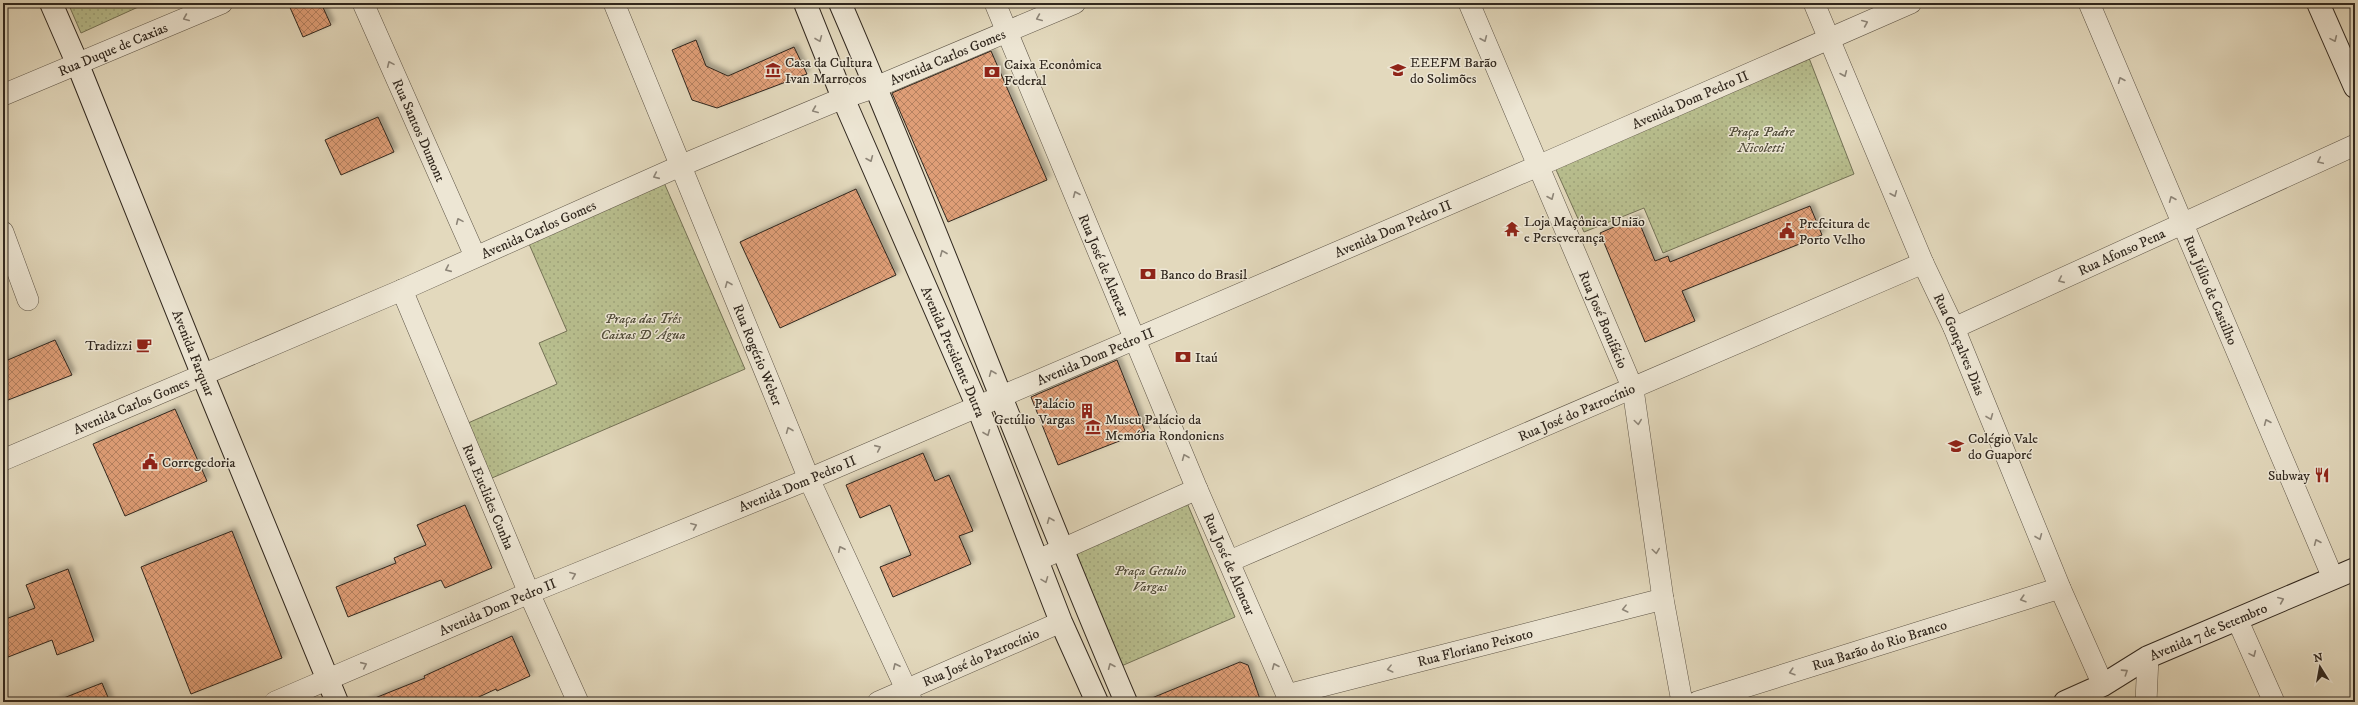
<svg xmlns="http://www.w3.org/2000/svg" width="2358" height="705" font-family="'IM FELL DW Pica',serif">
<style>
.park{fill:url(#park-dots);stroke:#747256}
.building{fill:url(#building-cross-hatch);stroke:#30271e;filter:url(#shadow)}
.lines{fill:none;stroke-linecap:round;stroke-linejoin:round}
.street-casing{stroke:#5d5446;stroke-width:22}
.secondary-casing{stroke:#30271e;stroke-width:24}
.street{stroke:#ede6d4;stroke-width:21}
.secondary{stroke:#ede6d4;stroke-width:22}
.oneway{stroke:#8e8679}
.labels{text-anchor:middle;stroke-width:3;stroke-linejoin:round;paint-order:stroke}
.street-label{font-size:14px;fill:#30271e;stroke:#ede6d4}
.poi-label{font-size:14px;fill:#30271e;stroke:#ede6d4;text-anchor:start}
.park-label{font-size:14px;font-style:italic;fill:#524d3a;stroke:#ede6d4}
</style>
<defs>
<pattern id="park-dots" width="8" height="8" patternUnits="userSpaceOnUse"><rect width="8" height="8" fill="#b8be8e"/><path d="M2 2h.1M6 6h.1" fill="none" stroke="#9ea37a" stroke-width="1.8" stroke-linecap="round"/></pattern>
<pattern id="building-cross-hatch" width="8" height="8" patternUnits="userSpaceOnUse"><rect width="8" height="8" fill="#df9e77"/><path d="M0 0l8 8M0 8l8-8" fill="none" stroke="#b58161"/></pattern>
<filter id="shadow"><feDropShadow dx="3.5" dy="-3.5" stdDeviation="2" flood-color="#0004"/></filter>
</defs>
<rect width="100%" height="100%" fill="#e3d9bd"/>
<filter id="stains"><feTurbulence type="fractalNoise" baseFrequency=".005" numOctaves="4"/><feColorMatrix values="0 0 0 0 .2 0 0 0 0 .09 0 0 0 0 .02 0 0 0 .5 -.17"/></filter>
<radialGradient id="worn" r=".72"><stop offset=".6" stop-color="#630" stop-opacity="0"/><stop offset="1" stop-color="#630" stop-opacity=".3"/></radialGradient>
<path class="park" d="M 68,3 L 147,3 L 81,33 Z
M 1809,58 L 1854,174 L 1663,253 L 1644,208 L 1584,232 L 1553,163 Z
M 662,178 L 745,369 L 492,478 L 468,423 L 557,384 L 539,343 L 567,331 L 526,237 Z
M 1182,491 L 1235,617 L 1119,667 L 1065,540 Z"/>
<path class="building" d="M 288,3 L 321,3 L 331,25 L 303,37 Z
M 696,40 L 706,66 L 728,76 L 794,47 L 807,74 L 717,108 L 692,100 L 672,50 Z
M 991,51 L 1047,180 L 948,222 L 892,93 Z
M 378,117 L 394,152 L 341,175 L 325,140 Z
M 856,189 L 896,275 L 780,328 L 740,242 Z
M 1810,206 L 1822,235 L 1682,291 L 1695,321 L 1645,342 L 1600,233 L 1637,217 L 1655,261 L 1668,256 L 1670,262 Z
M 55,340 L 72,375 L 3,402 L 3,362 Z
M 1117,360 L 1145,431 L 1058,465 L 1031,397 Z
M 175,409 L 207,481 L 125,516 L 93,444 Z
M 923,453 L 935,481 L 949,475 L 973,531 L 959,536 L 971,564 L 893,597 L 880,567 L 911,555 L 890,505 L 860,518 L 846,485 Z
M 465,505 L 492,568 L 445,588 L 441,580 L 348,617 L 336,587 L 396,563 L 394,558 L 426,545 L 417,525 Z
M 232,531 L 282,658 L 191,694 L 141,567 Z
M 68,569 L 94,641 L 57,655 L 52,640 L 3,659 L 3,620 L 35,608 L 26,585 Z
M 512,636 L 530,676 L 497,691 L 496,689 L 468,702 L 365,702 L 425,678 L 424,676 Z
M 1240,662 L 1248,665 L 1261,702 L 1142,702 Z
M 102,683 L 110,702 L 57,702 L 56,701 Z"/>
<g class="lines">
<defs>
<g id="street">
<path id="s1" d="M 363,3 L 475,256"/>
<path id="s2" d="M 614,3 L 809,479 L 912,702"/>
<path id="s3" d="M 995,3 L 1197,489 L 1290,702"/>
<path id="s4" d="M 1469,3 L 1633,389 L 1663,599 L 1682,702"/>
<path id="s5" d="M 1814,3 L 1923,263 L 1954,328 L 2060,588 L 2103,685"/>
<path id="s6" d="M 2089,3 L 2333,578"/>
<path id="s7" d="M 3,95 L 222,3"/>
<path d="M 3,232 L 28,300"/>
<path id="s8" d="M 402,290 L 529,593 L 578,702"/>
<path id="s9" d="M 1954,328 L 2355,145"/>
<path id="s10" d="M 3,460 L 402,290 L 680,166 L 843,98 L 876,87 L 1075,3"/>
<path d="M 1038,560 L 1197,489"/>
<path id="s11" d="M 1230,561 L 1923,263"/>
<path d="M 2237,619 L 2274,702"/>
<path id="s12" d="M 1287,695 L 1663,599"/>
<path id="s13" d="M 275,702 L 529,593 L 809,479 L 1538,166 L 1911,3"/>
<path id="s14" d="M 878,702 L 1061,622"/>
<path id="s15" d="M 1697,702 L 2060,588"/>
<path d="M 2146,702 L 2148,657"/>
</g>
<g id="secondary">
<path id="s16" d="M 51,3 L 78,65 L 203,376 L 337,702"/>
<path id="s17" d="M 805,3 L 843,98 L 977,405 L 1061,622 L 1097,702"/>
<path d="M 840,3 C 940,234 1027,471 1126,702"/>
<path d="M 2318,3 L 2355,87"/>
<path id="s18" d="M 2065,702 L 2103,685 L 2148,657 L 2355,569"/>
</g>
</defs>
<use href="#street" class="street-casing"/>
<use href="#secondary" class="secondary-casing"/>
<use href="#street" class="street"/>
<use href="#secondary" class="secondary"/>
</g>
<defs><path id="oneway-chevron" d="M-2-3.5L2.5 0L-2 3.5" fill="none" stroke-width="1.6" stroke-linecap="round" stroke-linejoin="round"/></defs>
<g class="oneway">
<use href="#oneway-chevron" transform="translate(186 18) rotate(157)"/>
<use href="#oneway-chevron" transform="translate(1039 18) rotate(157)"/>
<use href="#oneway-chevron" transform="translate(1865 23) rotate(-23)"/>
<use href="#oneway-chevron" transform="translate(819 39) rotate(68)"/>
<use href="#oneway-chevron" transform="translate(1484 39) rotate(67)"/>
<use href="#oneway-chevron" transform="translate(2334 39) rotate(66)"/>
<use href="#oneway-chevron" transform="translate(390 64) rotate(-114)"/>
<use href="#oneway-chevron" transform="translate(1844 74) rotate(67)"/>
<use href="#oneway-chevron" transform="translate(2121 80) rotate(-113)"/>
<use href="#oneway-chevron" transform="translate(815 110) rotate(158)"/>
<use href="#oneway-chevron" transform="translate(870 159) rotate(67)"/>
<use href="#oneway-chevron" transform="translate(2320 161) rotate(155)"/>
<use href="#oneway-chevron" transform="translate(656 176) rotate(156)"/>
<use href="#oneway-chevron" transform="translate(1076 194) rotate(-113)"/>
<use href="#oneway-chevron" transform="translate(1894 194) rotate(67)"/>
<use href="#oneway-chevron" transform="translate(1551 197) rotate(67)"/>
<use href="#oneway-chevron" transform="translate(2172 199) rotate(-113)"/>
<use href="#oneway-chevron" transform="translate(459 221) rotate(-114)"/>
<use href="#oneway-chevron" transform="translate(943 253) rotate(-112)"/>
<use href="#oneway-chevron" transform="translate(448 269) rotate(156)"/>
<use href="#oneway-chevron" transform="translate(2061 280) rotate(156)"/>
<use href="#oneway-chevron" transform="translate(728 284) rotate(-112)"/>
<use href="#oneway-chevron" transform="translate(992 373) rotate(-112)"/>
<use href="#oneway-chevron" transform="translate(1990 417) rotate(68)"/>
<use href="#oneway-chevron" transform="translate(1638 422) rotate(82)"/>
<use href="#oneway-chevron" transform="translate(2267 422) rotate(-113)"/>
<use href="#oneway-chevron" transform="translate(789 430) rotate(-112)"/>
<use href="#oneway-chevron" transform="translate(987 433) rotate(68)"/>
<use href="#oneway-chevron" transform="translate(878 448) rotate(-24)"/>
<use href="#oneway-chevron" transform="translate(1185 457) rotate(-112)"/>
<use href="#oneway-chevron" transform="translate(1050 520) rotate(-112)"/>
<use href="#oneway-chevron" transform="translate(694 526) rotate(-22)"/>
<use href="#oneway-chevron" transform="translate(2039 537) rotate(68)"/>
<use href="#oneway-chevron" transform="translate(2317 542) rotate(-113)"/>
<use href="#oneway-chevron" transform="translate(841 549) rotate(-115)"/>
<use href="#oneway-chevron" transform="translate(1656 551) rotate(82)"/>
<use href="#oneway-chevron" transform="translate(573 575) rotate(-22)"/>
<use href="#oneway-chevron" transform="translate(1045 580) rotate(69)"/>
<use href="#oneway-chevron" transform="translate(2023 599) rotate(163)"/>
<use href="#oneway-chevron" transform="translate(2281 600) rotate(-23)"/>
<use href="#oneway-chevron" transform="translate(1625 609) rotate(166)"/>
<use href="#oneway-chevron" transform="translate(2253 654) rotate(66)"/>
<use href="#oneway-chevron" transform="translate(364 665) rotate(-24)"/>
<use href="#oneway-chevron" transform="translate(896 666) rotate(-115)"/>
<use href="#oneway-chevron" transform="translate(1111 666) rotate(-113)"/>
<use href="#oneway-chevron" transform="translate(1275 666) rotate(-113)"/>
<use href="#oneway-chevron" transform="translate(1390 669) rotate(166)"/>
<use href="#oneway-chevron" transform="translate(1792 672) rotate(163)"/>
<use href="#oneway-chevron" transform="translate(2125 672) rotate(-33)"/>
</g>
<defs>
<symbol id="museum-bare" viewBox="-9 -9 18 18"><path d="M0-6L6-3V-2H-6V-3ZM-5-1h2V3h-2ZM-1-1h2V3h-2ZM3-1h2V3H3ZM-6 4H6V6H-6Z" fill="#8f2418" stroke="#ede6d4" stroke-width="2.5" paint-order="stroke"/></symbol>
<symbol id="school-bare" viewBox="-9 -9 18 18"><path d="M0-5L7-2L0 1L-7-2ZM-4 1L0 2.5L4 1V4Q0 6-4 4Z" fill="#8f2418" stroke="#ede6d4" stroke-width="2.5" paint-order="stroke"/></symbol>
<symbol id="bank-bare" viewBox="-9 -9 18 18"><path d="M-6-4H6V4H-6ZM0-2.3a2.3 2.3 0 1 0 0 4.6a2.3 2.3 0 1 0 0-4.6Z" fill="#8f2418" stroke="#ede6d4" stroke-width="2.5" paint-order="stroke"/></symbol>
<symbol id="temple-bare" viewBox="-9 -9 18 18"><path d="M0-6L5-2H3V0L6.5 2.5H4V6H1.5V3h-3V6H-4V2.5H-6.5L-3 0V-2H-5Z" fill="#8f2418" stroke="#ede6d4" stroke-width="2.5" paint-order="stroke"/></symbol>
<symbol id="civic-bare" viewBox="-9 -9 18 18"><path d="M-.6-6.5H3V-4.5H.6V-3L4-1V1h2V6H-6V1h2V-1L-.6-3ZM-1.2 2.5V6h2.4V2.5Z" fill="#8f2418" stroke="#ede6d4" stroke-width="2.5" paint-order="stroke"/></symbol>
<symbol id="cafe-bare" viewBox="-9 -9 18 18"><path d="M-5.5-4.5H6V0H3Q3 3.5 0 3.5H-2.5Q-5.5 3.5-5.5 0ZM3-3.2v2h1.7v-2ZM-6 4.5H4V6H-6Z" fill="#8f2418" stroke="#ede6d4" stroke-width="2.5" paint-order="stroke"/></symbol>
<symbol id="building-bare" viewBox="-9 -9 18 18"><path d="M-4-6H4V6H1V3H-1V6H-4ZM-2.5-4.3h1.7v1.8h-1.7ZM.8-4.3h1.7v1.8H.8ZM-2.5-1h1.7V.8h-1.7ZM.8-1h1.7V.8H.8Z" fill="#8f2418" stroke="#ede6d4" stroke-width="2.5" paint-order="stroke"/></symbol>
<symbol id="restaurant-bare" viewBox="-9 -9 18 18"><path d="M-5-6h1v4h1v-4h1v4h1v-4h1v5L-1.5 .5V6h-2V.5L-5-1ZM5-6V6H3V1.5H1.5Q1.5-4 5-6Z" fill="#8f2418" stroke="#ede6d4" stroke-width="2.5" paint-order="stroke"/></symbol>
</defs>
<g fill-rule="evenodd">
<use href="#museum-bare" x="762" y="59" width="22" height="22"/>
<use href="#school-bare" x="1387" y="59" width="22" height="22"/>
<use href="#bank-bare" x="981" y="61" width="22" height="22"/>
<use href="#temple-bare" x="1501" y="218" width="22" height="22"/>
<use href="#civic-bare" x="1776" y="220" width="22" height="22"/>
<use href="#bank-bare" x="1137" y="263" width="22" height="22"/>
<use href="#cafe-bare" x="133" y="334" width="22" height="22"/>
<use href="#bank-bare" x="1172" y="346" width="22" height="22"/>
<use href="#building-bare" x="1076" y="400" width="22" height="22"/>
<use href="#museum-bare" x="1082" y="416" width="22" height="22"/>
<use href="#school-bare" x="1945" y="435" width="22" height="22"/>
<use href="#civic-bare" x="139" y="451" width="22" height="22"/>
<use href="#restaurant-bare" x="2311" y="464" width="22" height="22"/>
</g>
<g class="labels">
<g class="street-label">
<text dy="5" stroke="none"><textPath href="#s7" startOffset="119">Rua Duque de Caxias</textPath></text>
<text dy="5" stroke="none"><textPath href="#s10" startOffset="1027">Avenida Carlos Gomes</textPath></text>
<text dy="5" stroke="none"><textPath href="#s13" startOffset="1538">Avenida Dom Pedro II</textPath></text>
<text dy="5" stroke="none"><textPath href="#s1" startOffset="139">Rua Santos Dumont</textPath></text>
<text dy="5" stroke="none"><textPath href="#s13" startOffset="1214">Avenida Dom Pedro II</textPath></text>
<text dy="5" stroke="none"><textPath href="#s10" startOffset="583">Avenida Carlos Gomes</textPath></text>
<text dy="5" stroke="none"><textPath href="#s9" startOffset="184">Rua Afonso Pena</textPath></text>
<text dy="5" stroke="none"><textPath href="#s3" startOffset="284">Rua José de Alencar</textPath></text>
<text dy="5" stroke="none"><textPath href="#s6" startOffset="312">Rua Júlio de Castilho</textPath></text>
<text dy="5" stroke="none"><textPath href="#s4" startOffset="344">Rua José Bonifácio</textPath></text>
<text dy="5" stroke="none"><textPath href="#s5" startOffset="371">Rua Gonçalves Dias</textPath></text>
<text dy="5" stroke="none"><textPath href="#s17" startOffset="379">Avenida Presidente Dutra</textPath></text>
<text dy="5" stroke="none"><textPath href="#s16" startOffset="378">Avenida Farquar</textPath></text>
<text dy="5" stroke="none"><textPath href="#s2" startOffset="380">Rua Rogério Weber</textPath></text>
<text dy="5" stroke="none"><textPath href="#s13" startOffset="890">Avenida Dom Pedro II</textPath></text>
<text dy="5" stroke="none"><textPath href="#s10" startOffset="139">Avenida Carlos Gomes</textPath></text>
<text dy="5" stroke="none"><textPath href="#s11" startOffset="377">Rua José do Patrocínio</textPath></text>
<text dy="5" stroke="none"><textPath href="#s13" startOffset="566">Avenida Dom Pedro II</textPath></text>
<text dy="5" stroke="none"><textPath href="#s8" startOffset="224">Rua Euclides Cunha</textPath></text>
<text dy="5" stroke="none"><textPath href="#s3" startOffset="608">Rua José de Alencar</textPath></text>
<text dy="5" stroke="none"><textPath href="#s13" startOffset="242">Avenida Dom Pedro II</textPath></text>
<text dy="5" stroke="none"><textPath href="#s18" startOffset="160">Avenida 7 de Setembro</textPath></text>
<text dy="5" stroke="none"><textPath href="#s15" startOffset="191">Rua Barão do Rio Branco</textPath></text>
<text dy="5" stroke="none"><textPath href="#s12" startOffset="194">Rua Floriano Peixoto</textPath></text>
<text dy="5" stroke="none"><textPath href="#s14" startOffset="112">Rua José do Patrocínio</textPath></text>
</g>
<g class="poi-label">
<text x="785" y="67">Casa da Cultura<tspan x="785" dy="16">Ivan Marrocos</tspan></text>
<text x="1410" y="67">EEEFM Barão<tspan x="1410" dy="16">do Solimões</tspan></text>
<text x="1004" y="69">Caixa Econômica<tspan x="1004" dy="16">Federal</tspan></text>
<text x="1524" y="226">Loja Maçônica União<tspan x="1524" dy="16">e Perseverança</tspan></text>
<text x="1799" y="228">Prefeitura de<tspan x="1799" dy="16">Porto Velho</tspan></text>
<text x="1160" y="279">Banco do Brasil</text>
<text x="132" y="350" text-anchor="end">Tradizzi</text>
<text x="1195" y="362">Itaú</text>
<text x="1075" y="408" text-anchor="end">Palácio<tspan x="1075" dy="16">Getúlio Vargas</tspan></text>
<text x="1105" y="424">Museu Palácio da<tspan x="1105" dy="16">Memória Rondoniens</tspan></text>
<text x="1968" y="443">Colégio Vale<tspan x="1968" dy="16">do Guaporé</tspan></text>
<text x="162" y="467">Corregedoria</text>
<text x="2310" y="480" text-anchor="end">Subway</text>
</g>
<g class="park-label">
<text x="1761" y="136">Praça Padre<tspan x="1761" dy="16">Nicoletti</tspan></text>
<text x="643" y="323">Praça das Três<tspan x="643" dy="16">Caixas D´Água</tspan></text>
<text x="1150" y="575">Praça Getulio<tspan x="1150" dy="16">Vargas</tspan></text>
</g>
</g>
<rect width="2358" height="705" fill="none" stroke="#e3d9bd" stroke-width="16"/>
<rect x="4" y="4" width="2350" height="697" fill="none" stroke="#30271e" stroke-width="2"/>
<rect x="8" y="8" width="2342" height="689" fill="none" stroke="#30271e"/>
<g transform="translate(2320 667) rotate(349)" stroke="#ede6d4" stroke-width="3" paint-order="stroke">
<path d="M0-3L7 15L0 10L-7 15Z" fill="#30271e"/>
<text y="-6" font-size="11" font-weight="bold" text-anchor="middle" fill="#30271e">N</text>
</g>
<rect width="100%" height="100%" filter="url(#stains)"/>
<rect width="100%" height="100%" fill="url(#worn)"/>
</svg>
